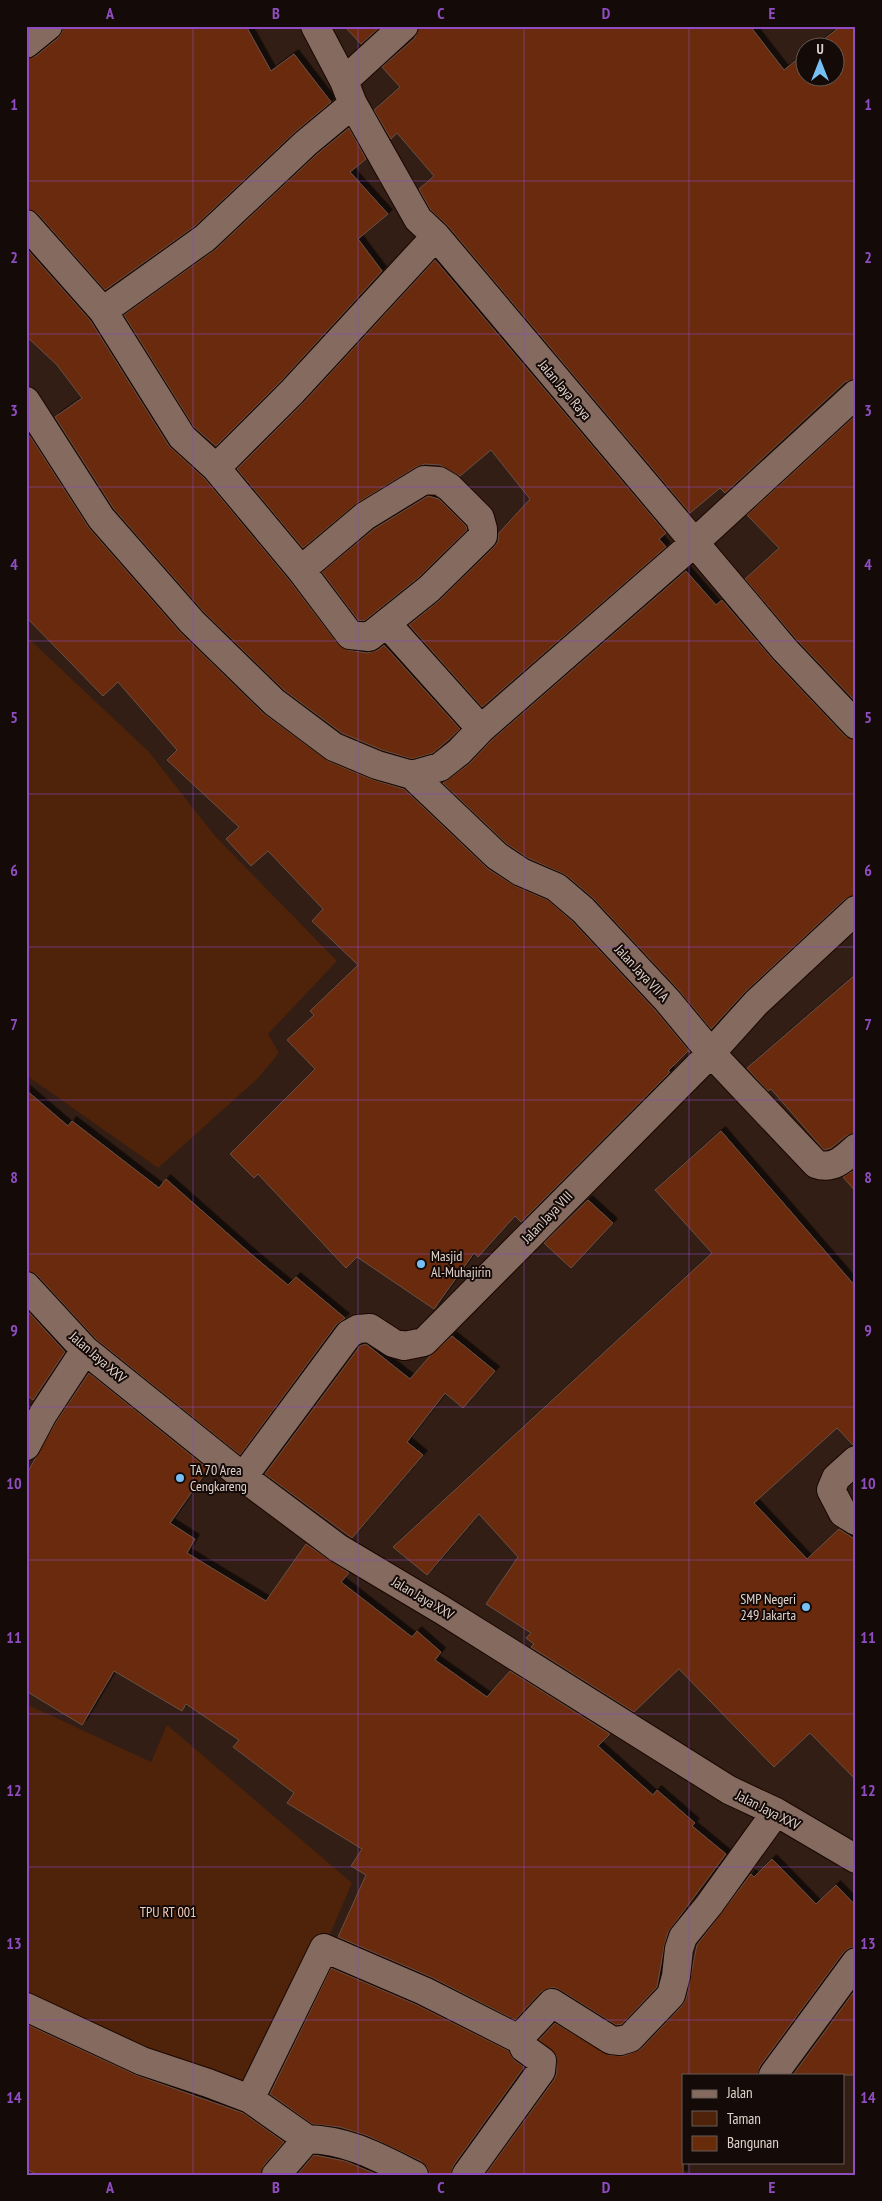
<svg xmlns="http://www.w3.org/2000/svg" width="882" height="2201" font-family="'PT Sans Narrow',sans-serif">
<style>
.green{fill:#4f220a}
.building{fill:#692c0b;stroke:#685046;filter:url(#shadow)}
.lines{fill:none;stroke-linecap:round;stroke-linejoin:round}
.minor-casing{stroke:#190702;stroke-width:30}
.minor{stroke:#846a5f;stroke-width:28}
.grid{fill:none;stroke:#8f4dc1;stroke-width:1;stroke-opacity:0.55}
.poi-dot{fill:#76c0f6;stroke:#140a07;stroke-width:2}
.labels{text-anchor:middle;stroke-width:4;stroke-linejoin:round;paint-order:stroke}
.street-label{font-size:14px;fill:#e0d2cb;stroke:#140a07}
.poi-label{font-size:14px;fill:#e0d2cb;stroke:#140a07;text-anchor:start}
.park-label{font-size:14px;fill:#f6cebd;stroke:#140a07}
.neatline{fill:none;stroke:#8f4dc1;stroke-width:2}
.grid-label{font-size:16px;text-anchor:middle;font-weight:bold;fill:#8f4dc1}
</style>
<defs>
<filter id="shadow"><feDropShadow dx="4.5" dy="-4.5" stdDeviation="0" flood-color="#0009"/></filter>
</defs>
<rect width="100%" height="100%" fill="#321e15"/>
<path class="green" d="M 26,636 L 149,752 L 215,836 L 337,961 L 268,1034 L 279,1053 L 257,1079 L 158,1168 L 26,1075 Z
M 26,1704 L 151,1762 L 167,1725 L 352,1883 L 256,2106 L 26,2003 Z"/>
<path class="building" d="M 63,26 L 246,26 L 271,71 L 294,54 L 331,102 L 295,132 L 195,226 L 105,290 L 38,214 L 26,209 L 26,59 L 36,56 L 58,38 L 62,32 Z
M 344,26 L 381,26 L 361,44 Z
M 419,26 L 750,26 L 784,70 L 804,54 L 804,78 L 834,78 L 834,48 L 813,48 L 841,26 L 856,26 L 856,379 L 845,382 L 725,493 L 720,488 L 690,513 L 448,226 L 430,209 L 419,189 L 434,176 L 397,133 L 391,139 L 374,110 L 400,87 L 382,67 L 415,38 Z
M 349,128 L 366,159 L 350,172 L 388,214 L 358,239 L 382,271 L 281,381 L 216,446 L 194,427 L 124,315 L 216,249 L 316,155 Z
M 26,248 L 90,320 L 169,446 L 205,479 L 289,580 L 338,644 L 348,650 L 367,653 L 378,650 L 384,645 L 460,729 L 448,740 L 433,753 L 412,759 L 382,750 L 342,733 L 284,690 L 203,611 L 114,509 L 55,417 L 82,398 L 57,365 L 26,336 Z
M 435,260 L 666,533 L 659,539 L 666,547 L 482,707 L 409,625 L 440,600 L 494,547 L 498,542 L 499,533 L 530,499 L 491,450 L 460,476 L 440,465 L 425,464 L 416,467 L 357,503 L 303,548 L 237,469 L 303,403 Z
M 856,415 L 856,702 L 797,640 L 745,579 L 779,548 L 747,515 Z
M 30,436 L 89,528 L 180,632 L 263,713 L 328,761 L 371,779 L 404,789 L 488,869 L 515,886 L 548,900 L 572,921 L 655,1010 L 690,1052 L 688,1051 L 668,1071 L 670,1072 L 521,1222 L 515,1216 L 478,1257 L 474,1253 L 434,1309 L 357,1257 L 346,1268 L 258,1174 L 254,1178 L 230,1154 L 315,1069 L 287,1040 L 314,1015 L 310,1011 L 358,965 L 312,921 L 323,909 L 268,851 L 251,866 L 226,839 L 239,827 L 167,760 L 177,750 L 118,682 L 103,696 L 26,617 L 26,438 Z
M 428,496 L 439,499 L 466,526 L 467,530 L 419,577 L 364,621 L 358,620 L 322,572 L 374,529 Z
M 686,571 L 716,605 L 722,600 L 774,661 L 845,736 L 856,740 L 856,895 L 845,899 L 745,992 L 711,1029 L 678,989 L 593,898 L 566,875 L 528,858 L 507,844 L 443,783 L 469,764 L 492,740 Z
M 856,974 L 856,1133 L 846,1136 L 831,1148 L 824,1150 L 771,1089 L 768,1091 L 747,1068 Z
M 26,1090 L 68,1126 L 72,1121 L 159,1188 L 166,1179 L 252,1255 L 288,1285 L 296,1277 L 345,1318 L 336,1325 L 240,1455 L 96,1339 L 37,1275 L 26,1271 Z
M 721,1131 L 856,1287 L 856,1445 L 853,1445 L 837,1428 L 754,1503 L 807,1559 L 839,1529 L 856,1540 L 856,1780 L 810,1733 L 774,1767 L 679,1669 L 634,1712 L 531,1647 L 534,1644 L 526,1638 L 531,1633 L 486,1604 L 518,1557 L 479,1514 L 427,1575 L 393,1547 L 712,1253 L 655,1190 Z
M 856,1169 L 856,1192 L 843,1177 Z
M 588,1200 L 613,1223 L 571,1268 L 544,1243 Z
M 26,1309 L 65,1352 L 33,1400 L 26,1395 Z
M 452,1336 L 495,1371 L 463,1408 L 445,1393 L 407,1442 L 423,1455 L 352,1538 L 265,1474 L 360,1346 L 366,1344 L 410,1379 L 430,1356 Z
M 89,1373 L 208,1469 L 170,1523 L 195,1539 L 187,1553 L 266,1601 L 306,1544 L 349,1573 L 341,1582 L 412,1637 L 417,1631 L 441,1652 L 435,1660 L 487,1697 L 510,1671 L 610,1734 L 598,1746 L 653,1795 L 657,1790 L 695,1823 L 692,1826 L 726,1854 L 668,1932 L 664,1947 L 657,1987 L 622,2024 L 616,2025 L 560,1990 L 553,1987 L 541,1992 L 515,2020 L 431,1977 L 338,1937 L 366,1875 L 351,1866 L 362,1849 L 287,1803 L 294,1793 L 233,1747 L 239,1740 L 186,1704 L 182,1711 L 114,1671 L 82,1725 L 26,1691 L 26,1475 L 56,1422 Z
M 772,1859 L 816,1904 L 836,1885 L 856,1906 L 856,1947 L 849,1948 L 843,1953 L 760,2066 L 758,2075 L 683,2075 L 683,2175 L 485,2175 L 554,2080 L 557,2073 L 556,2055 L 539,2040 L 555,2023 L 609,2055 L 624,2056 L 641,2049 L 682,2006 L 686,1999 L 697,1945 L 751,1874 L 754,1877 Z
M 331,1968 L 417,2005 L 509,2051 L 514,2060 L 524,2067 L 453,2166 L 451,2175 L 430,2175 L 427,2167 L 421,2161 L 368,2136 L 340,2127 L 312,2124 L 270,2094 Z
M 856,1989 L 856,2075 L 793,2075 Z
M 26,2024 L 136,2075 L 243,2113 L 284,2142 L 264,2165 L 261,2175 L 38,2175 L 26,2169 Z
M 314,2155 L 345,2161 L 378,2175 L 297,2175 Z"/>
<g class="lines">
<defs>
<path id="minor" d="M 315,26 L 344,81 L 353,104 L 418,219 L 436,236 L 785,650 L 856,725
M 26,44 L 48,26
M 344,81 L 404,26
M 26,224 L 103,311 L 182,437 L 216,468
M 103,311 L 205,238 L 306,143 L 353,104
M 26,401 L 101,518 L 192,622 L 274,702 L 334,747 L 377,765 L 412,775 L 440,767 L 459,752 L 481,729 L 694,543 L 856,394
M 301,570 L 365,516 L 424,480 L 439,481 L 449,487 L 480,518 L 483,529 L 483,536 L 429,589 L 369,637 L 350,635 L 301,570 L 216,468 L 292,392 L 436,236
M 387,624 L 481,729
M 412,775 L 497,856 L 521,872 L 556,887 L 583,910 L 667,1000 L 711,1053 L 816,1164 C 833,1170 844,1159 856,1148
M 26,1286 L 85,1350 L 243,1477 L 338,1548 L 442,1610 L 729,1790 L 776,1812 L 856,1859
M 26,1446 L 43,1414 L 85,1350
M 856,1460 L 836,1478 L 831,1490 L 843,1513 L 856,1521
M 243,1477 L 349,1334 L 358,1329 L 370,1328 L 393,1343 L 404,1346 L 424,1342 L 711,1053 L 756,1003 L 856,910
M 26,2007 L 142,2061 L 208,2083 L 250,2099 L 307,2139
M 773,2075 L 856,1962
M 250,2099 L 324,1948 L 424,1991 L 521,2040
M 276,2175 L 307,2139 C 348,2140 378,2157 414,2175
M 466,2175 L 541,2071 L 542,2061 L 524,2048 L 521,2040 L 525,2032 L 552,2003 L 611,2040 L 620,2041 L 630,2038 L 671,1995 L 676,1976 L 679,1949 L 683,1937 L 709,1905 L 776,1812"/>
</defs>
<use href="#minor" class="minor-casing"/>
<use href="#minor" class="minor"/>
</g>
<path class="grid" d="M 193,26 L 193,2175M 358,26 L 358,2175M 524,26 L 524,2175M 689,26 L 689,2075M 26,181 L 856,181M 26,334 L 856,334M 26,487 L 856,487M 26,641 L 856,641M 26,794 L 856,794M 26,947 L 856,947M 26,1100 L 856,1100M 26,1254 L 856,1254M 26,1407 L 856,1407M 26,1560 L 856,1560M 26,1714 L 856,1714M 26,1867 L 856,1867M 26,2020 L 856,2020M 689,2162 L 689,2175"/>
<g class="poi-dot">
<circle cx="421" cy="1264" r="5"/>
<circle cx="180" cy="1478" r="5"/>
<circle cx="806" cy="1607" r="5"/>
</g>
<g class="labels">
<g class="street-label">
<text transform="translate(565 390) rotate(50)" y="5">Jalan Jaya Raya</text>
<text transform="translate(642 973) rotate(47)" y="5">Jalan Jaya VII A</text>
<text transform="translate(547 1217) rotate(-46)" y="5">Jalan Jaya VIII</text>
<text transform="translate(98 1357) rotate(41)" y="5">Jalan Jaya XXV</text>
<text transform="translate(423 1598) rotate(31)" y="5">Jalan Jaya XXV</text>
<text transform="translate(768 1810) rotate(27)" y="5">Jalan Jaya XXV</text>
</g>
<g class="poi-label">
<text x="431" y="1261">Masjid<tspan x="431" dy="16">Al-Muhajirin</tspan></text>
<text x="190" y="1475">TA 70 Area<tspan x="190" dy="16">Cengkareng</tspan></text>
<text x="796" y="1604" text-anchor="end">SMP Negeri<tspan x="796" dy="16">249 Jakarta</tspan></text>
</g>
<g class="park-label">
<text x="168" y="1917">TPU RT 001</text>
</g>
</g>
<rect width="882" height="2201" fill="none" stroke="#140a07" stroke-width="55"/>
<rect x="682" y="2074" width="162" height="90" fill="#140a07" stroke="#665a55"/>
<rect x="692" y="2090" width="25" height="8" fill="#846a5f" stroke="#665a55"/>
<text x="727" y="2098" font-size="15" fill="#e0d2cb">Jalan</text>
<rect x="692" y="2111" width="25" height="15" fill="#4f220a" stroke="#665a55"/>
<text x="727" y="2124" font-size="15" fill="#e0d2cb">Taman</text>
<rect x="692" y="2136" width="25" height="15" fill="#692c0b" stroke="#665a55"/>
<text x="727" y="2148" font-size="15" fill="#e0d2cb">Bangunan</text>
<g transform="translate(820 62)"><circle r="24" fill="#140a07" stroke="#665a55"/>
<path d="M0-4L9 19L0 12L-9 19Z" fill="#76c0f6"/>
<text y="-8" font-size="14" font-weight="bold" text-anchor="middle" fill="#e0d2cb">U</text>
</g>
<rect x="28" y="28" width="826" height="2146" class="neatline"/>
<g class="grid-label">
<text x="110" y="19">A</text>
<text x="276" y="19">B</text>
<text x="441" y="19">C</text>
<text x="606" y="19">D</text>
<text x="772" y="19">E</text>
<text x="14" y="110">1</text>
<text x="868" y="110">1</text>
<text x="14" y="263">2</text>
<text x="868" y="263">2</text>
<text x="14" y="416">3</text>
<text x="868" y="416">3</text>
<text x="14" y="570">4</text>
<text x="868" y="570">4</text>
<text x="14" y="723">5</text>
<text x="868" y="723">5</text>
<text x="14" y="876">6</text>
<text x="868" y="876">6</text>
<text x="14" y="1030">7</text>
<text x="868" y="1030">7</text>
<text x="14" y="1183">8</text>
<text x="868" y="1183">8</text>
<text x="14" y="1336">9</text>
<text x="868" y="1336">9</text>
<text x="14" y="1489">10</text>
<text x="868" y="1489">10</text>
<text x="14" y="1643">11</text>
<text x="868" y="1643">11</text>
<text x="14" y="1796">12</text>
<text x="868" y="1796">12</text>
<text x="14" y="1949">13</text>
<text x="868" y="1949">13</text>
<text x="14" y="2103">14</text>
<text x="868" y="2103">14</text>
<text x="110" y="2193">A</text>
<text x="276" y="2193">B</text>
<text x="441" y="2193">C</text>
<text x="606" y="2193">D</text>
<text x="772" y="2193">E</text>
</g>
</svg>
